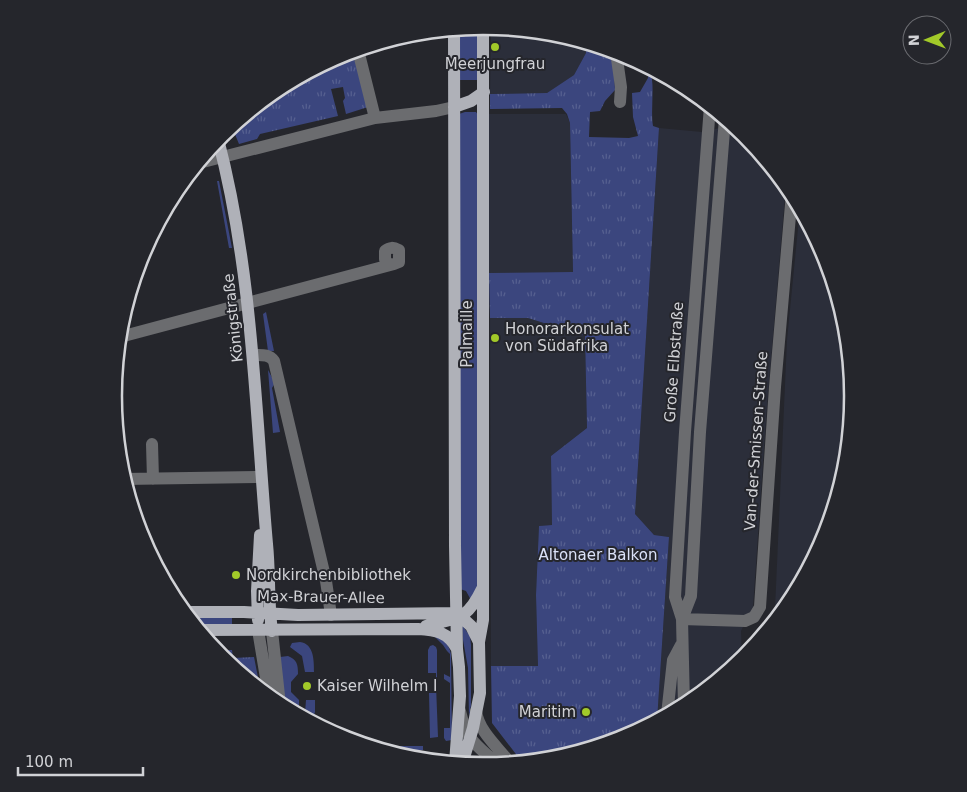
<svg xmlns="http://www.w3.org/2000/svg" width="967" height="792" font-family="'DejaVu Sans',sans-serif">
<style>
.built{fill:#2b2e3a}
.grass{fill:#3b467e}
.park{fill:url(#park-tufts)}
.lines{fill:none;stroke-linecap:round;stroke-linejoin:round}
.minor{stroke:#6b6c6f;stroke-width:12}
.major{stroke:#afb1b8;stroke-width:12}
.poi-dot{fill:#a2c929;stroke:#25262c;stroke-width:2}
.labels{text-anchor:middle;stroke-width:4;stroke-linejoin:round;paint-order:stroke}
.poi-label{font-size:15px;fill:#d1d2d6;stroke:#25262c;text-anchor:start}
.street-label{font-size:15px;fill:#d1d2d6;stroke:#25262c}
.park-label{font-size:15px;fill:#dbe2f8;stroke:#25262c}
.rim{fill:none;stroke:#d1d2d6;stroke-width:2.5}
</style>
<defs>
<pattern id="park-tufts" width="24" height="20" patternUnits="userSpaceOnUse" patternTransform="scale(1.25)"><rect width="24" height="20" fill="#3b467e"/><path d="M3 7l-1-3M5 7V3M7 7l1-3M15 17l-1-3M17 17v-4M19 17l1-3" fill="none" stroke="#566090"/></pattern>
</defs>
<rect width="100%" height="100%" fill="#25262c"/>
<path class="built" d="M 491,27 L 556,33 L 586,43 L 586,53 L 574,75 L 547,93 L 490,94 Z
M 489,114 L 566,114 L 570,123 L 573,272 L 489,273 Z
M 733,125 L 745,135 L 786,185 L 767,406 L 753,607 L 741,631 L 742,660 L 689,704 L 657,721 L 669,537 L 654,535 L 635,514 L 659,128 L 702,132 Z
M 800,208 L 825,255 L 846,324 L 853,396 L 846,468 L 825,538 L 791,602 L 784,609 L 775,609 L 787,340 Z
M 490,318 L 528,318 L 585,336 L 587,428 L 551,456 L 552,525 L 539,526 L 536,595 L 538,666 L 491,666 Z"/>
<path class="grass" d="M 479,27 L 479,80 L 459,80 L 459,29 Z
M 465,112 L 476,112 L 478,115 L 479,581 L 472,602 L 466,591 L 460,589 L 459,114 Z
M 217,181 L 219,181 L 232,248 L 229,248 Z
M 266,312 L 274,351 L 268,351 L 263,314 Z
M 268,370 L 275,383 L 272,388 L 280,432 L 273,433 Z
M 195,616 L 232,616 L 232,624 L 196,625 L 191,620 Z
M 462,625 L 470,636 L 471,645 L 471,705 L 469,717 L 468,668 L 463,640 Z
M 434,636 C 443,638 449,644 451,654 L 452,740 L 446,741 L 444,738 L 444,728 L 450,728 L 450,683 L 444,679 L 444,674 L 450,677 L 450,654 L 447,651 L 443,645 Z
M 300,642 C 314,644 314,660 314,672 L 305,672 L 302,656 L 290,647 L 292,643 Z
M 433,645 L 436,647 L 437,650 L 437,682 L 436,682 L 436,673 L 428,673 L 428,650 L 430,646 Z
M 288,656 C 297,660 298,664 298,674 L 291,682 L 291,692 L 299,700 L 299,710 L 297,714 L 285,707 L 280,657 Z
M 436,685 L 438,737 L 430,738 L 429,693 L 436,693 Z
M 306,700 L 315,700 L 315,712 L 312,722 L 303,717 L 305,713 Z
M 377,746 L 423,746 L 423,750 L 384,750 L 377,748 Z"/>
<path class="park" d="M 414,33 L 416,42 L 380,50 L 379,43 Z
M 586,43 L 613,51 L 615,90 L 605,101 L 600,111 L 590,112 L 589,137 L 629,138 L 638,136 L 633,117 L 632,93 L 640,92 L 648,78 L 649,67 C 656,84 650,107 653,126 L 659,128 L 635,514 L 654,535 L 669,537 L 657,721 L 625,738 L 555,759 L 522,762 L 492,723 L 491,666 L 538,666 L 536,595 L 539,526 L 552,525 L 551,456 L 587,428 L 585,336 L 528,318 L 490,318 L 489,273 L 573,272 L 570,123 L 567,114 L 562,108 L 490,109 L 490,94 L 547,93 L 574,75 L 586,53 Z
M 354,51 L 368,107 L 346,114 L 343,101 L 345,98 L 343,87 L 331,89 L 338,116 L 260,134 L 257,139 L 239,144 L 232,127 L 278,88 L 342,54 Z
M 216,650 L 232,650 L 233,658 L 254,657 L 260,688 L 222,657 Z"/>
<g class="lines">
<path class="minor" d="M 358,50 L 375,118
M 616,52 L 621,87 L 620,102
M 199,163 L 375,118 L 436,111 L 454,107
M 120,337 L 394,264 L 399,262 L 399,250 C 393,247 390,247 385,251 L 385,259 L 388,265
M 254,355 C 262,355 269,354 274,361 L 326,581 L 331,615
M 152,444 L 153,479
M 124,479 L 261,477
M 682,619 L 691,596 L 700,432 L 725,118
M 682,619 L 745,621 L 754,617 L 760,607 L 775,387 L 792,193
M 258,630 L 269,696
M 272,631 L 280,705
M 684,706 L 682,619 L 675,597 L 685,432 L 710,106
M 460,711 C 467,742 476,744 497,764
M 476,711 C 479,732 498,747 510,763
M 667,715 L 673,660 L 681,645"/>
<path class="major" d="M 454,29 L 455,546 L 457,649 L 459,667 L 460,696 L 455,763
M 454,107 L 471,101 L 484,92
M 218,139 C 253,273 255,407 267,544 C 270,573 268,602 272,631
M 185,612 L 244,612 L 298,615 L 457,613
M 457,613 L 471,626 L 479,642
M 258,620 L 257,591 L 260,535
M 426,626 C 457,617 466,622 482,589
M 200,630 L 418,629 C 436,630 448,632 457,649
M 462,764 L 473,728 L 480,693 L 479,642 L 483,620 L 483,26"/>
</g>
<g class="poi-dot">
<circle cx="495" cy="47" r="5"/>
<circle cx="495" cy="338" r="5"/>
<circle cx="236" cy="575" r="5"/>
<circle cx="307" cy="686" r="5"/>
<circle cx="586" cy="712" r="5"/>
</g>
<g class="labels">
<g class="poi-label">
<text x="495" y="69" text-anchor="middle">Meerjungfrau</text>
<text x="505" y="334">Honorarkonsulat<tspan x="505" dy="17">von Südafrika</tspan></text>
<text x="246" y="580">Nordkirchenbibliothek</text>
<text x="317" y="691">Kaiser Wilhelm I</text>
<text x="576" y="717" text-anchor="end">Maritim</text>
</g>
<g class="street-label">
<text transform="translate(233 318) rotate(-96)" y="5">Königstraße</text>
<text transform="translate(467 334) rotate(-90)" y="5">Palmaille</text>
<text transform="translate(674 362) rotate(-86)" y="5">Große Elbstraße</text>
<text transform="translate(756 441) rotate(-86)" y="5">Van-der-Smissen-Straße</text>
<text transform="translate(321 597) rotate(1)" y="5">Max-Brauer-Allee</text>
</g>
<g class="park-label">
<text x="598" y="560">Altonaer Balkon</text>
</g>
</g>
<path d="M0 0H967V792H0ZM122 396a361 361 0 1 1 722 0a361 361 0 1 1-722 0Z" fill="#25262c" fill-rule="evenodd"/>
<path class="rim" d="M122 396a361 361 0 1 1 722 0a361 361 0 1 1-722 0Z"/>
<g transform="translate(927 40) rotate(269)"><circle r="24" fill="#25262c" stroke="#6a6b70"/>
<path d="M0-4L9 19L0 12L-9 19Z" fill="#a2c929"/>
<text y="-8" font-size="14" font-weight="bold" text-anchor="middle" fill="#d1d2d6">N</text>
</g>
<path d="M18 767v8h125v-8" fill="none" stroke="#d1d2d6" stroke-width="2.5"/>
<text x="25" y="767" font-size="15" fill="#d1d2d6" stroke="#25262c" stroke-width="4" paint-order="stroke">100 m</text>
</svg>
